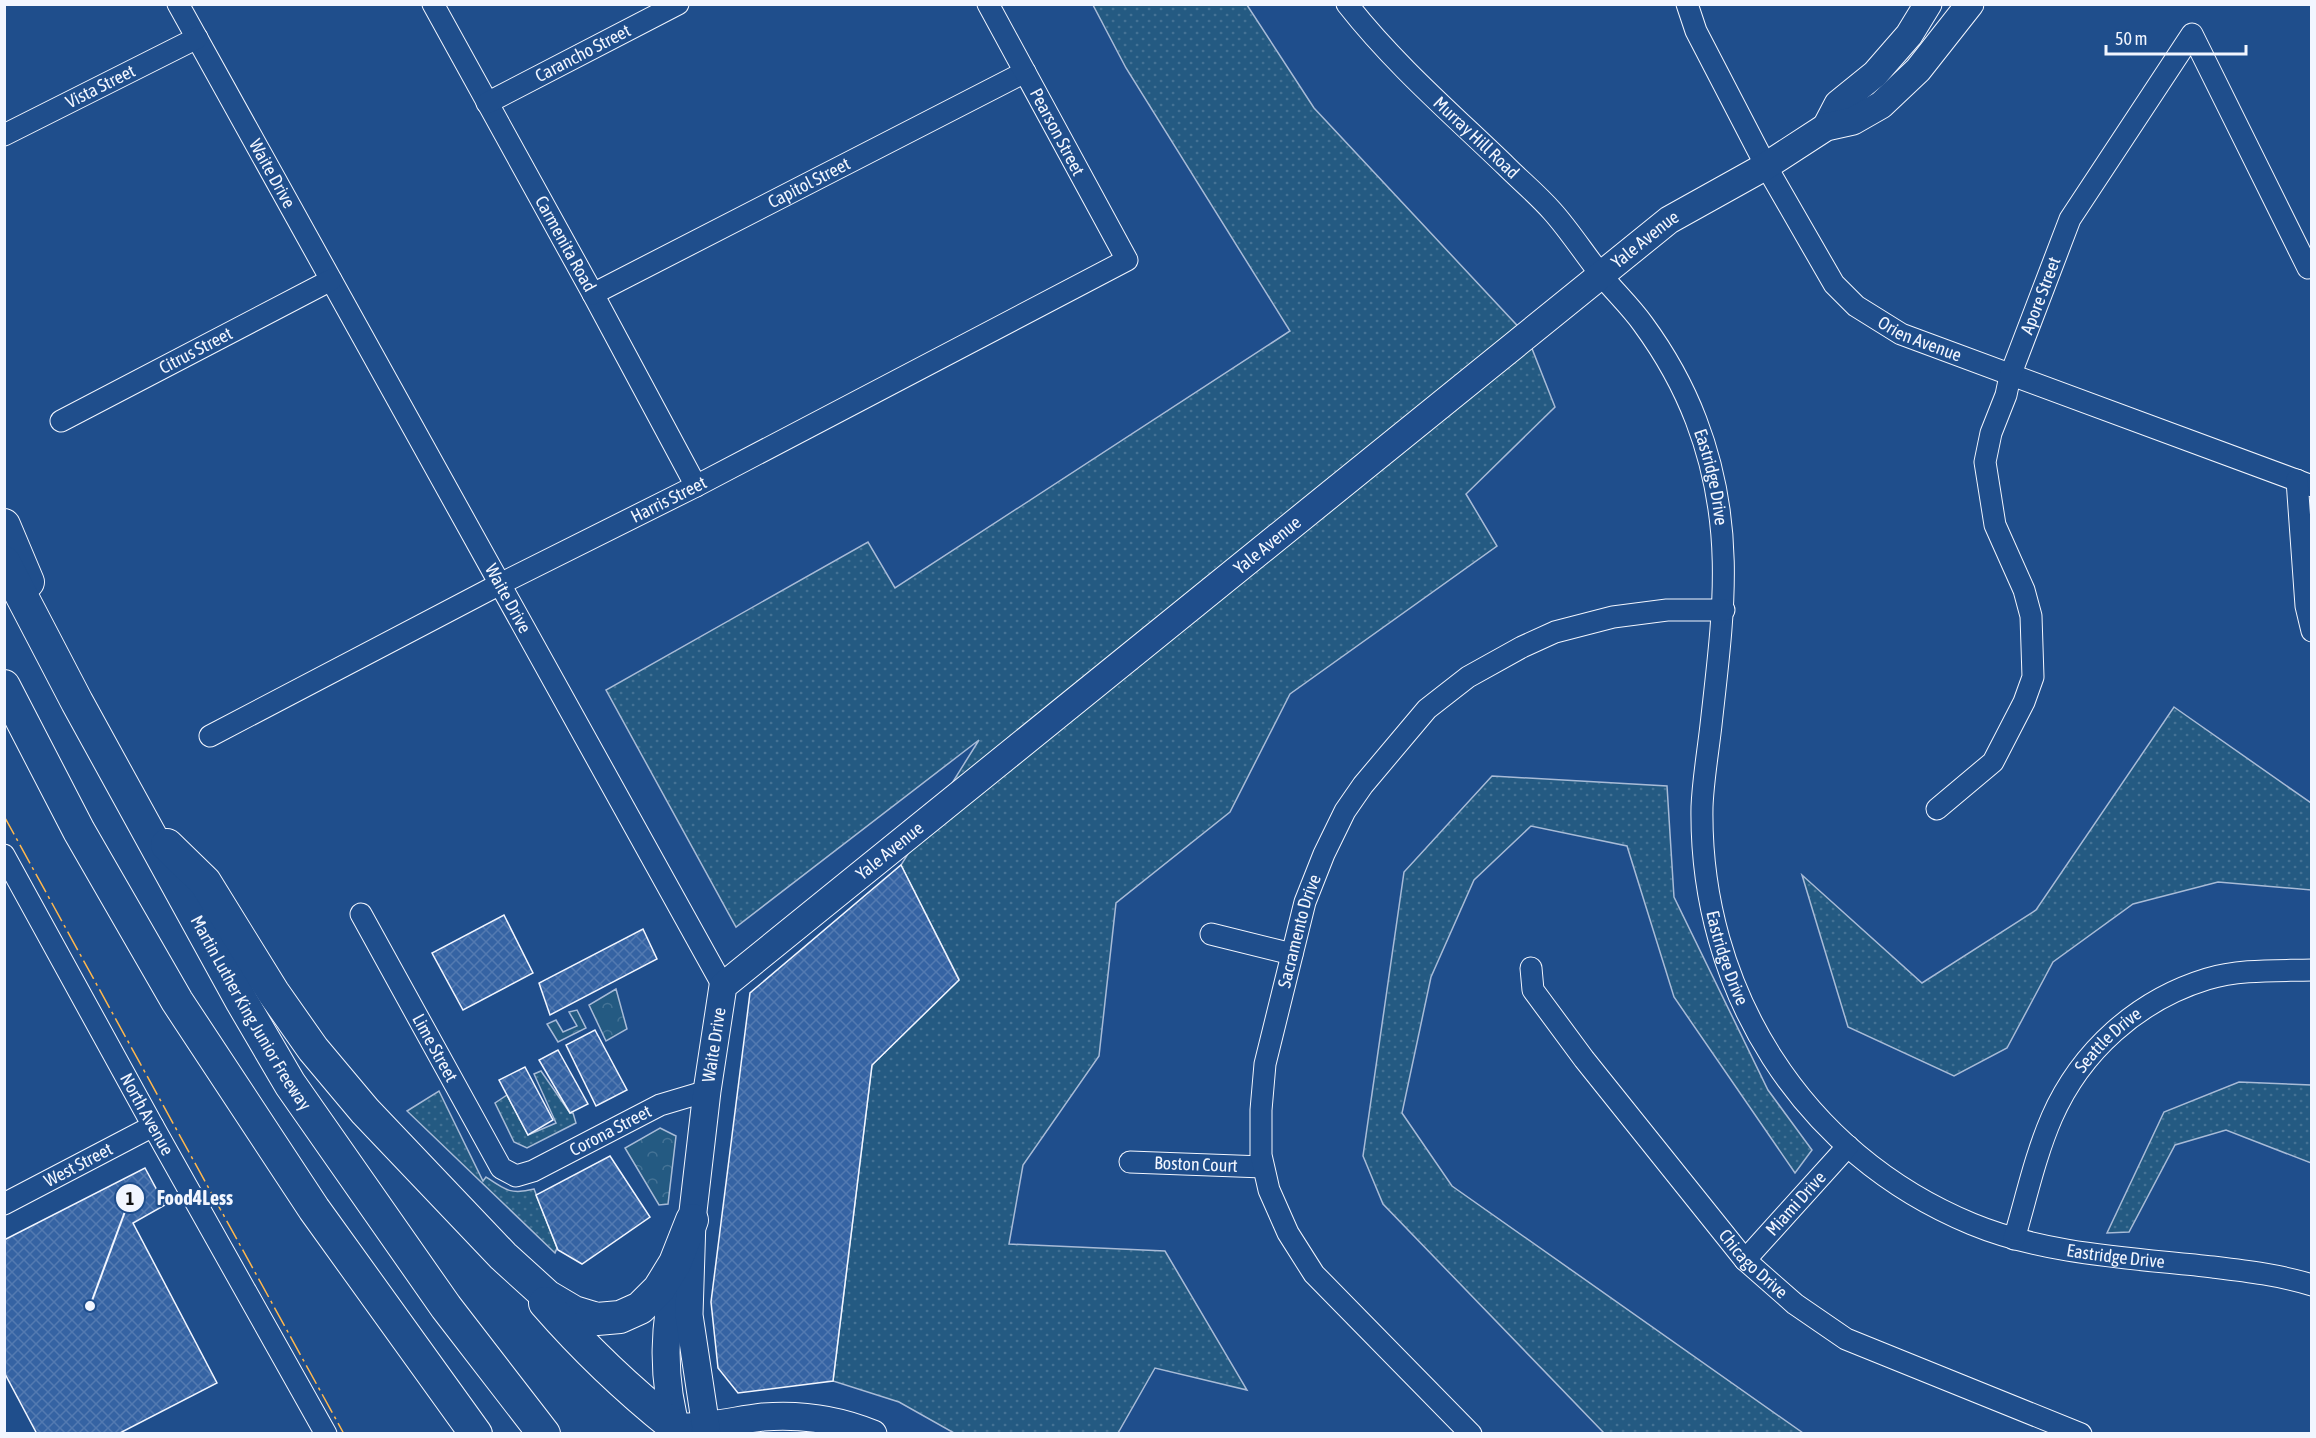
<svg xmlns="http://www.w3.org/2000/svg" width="2316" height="1438" font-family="'Asap Condensed',sans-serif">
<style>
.grass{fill:url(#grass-dots);stroke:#a8bbd7;stroke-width:1.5}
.park{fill:url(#park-crowns);stroke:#a8bbd7;stroke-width:1.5}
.building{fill:url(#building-cross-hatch);stroke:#f2f6ff;stroke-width:1.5}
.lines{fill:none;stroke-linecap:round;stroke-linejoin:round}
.minor-casing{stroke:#f2f6ff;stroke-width:23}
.major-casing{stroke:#f2f6ff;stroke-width:29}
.highway-casing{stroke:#f2f6ff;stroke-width:34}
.minor{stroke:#1f4e8c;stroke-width:21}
.major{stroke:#1f4e8c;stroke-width:27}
.highway{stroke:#1f4e8c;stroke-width:32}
.power{stroke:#ffb74d;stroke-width:1.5;stroke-dasharray:21 4.5 3 4.5;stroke-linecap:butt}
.labels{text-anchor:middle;stroke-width:4.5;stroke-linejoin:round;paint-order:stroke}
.street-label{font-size:18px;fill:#f2f6ff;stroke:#1f4e8c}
.leader{fill:none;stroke:#f2f6ff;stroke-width:2}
.callout-dot{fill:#f2f6ff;stroke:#1f4e8c;stroke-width:2}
.mark-label{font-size:18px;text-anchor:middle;font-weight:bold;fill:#111}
.callout-label{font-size:20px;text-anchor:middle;font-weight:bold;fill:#f2f6ff;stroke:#1f4e8c;stroke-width:4.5;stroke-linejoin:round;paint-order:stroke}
</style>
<defs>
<pattern id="grass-dots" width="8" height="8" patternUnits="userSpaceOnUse" patternTransform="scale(1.5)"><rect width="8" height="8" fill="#245a82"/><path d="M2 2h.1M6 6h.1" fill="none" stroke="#447295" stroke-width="1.8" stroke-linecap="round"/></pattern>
<pattern id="park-crowns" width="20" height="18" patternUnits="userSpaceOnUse" patternTransform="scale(1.5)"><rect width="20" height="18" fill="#245a82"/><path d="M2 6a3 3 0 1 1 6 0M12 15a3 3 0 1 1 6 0" fill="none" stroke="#447295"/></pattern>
<pattern id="building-cross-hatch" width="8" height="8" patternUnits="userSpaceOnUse" patternTransform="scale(1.5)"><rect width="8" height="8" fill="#3563a3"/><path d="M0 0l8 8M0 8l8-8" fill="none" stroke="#537ab1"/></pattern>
</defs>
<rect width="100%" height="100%" fill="#1f4e8c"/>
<path class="grass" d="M 1093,5 L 1247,5 L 1314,108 L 1527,336 L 1555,407 L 1466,494 L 1497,546 L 1290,694 L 1230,812 L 1116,903 L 1099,1056 L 1023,1165 L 1009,1244 L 1165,1251 L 1247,1390 L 1155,1368 L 1118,1433 L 954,1433 L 899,1402 L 833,1381 L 872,1065 L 959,979 L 901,865 L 979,740 L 736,927 L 606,690 L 868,542 L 895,588 L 1290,331 L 1126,68 Z
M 2174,707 L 2311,803 L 2311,890 L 2218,882 L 2133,904 L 2053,962 L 2007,1048 L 1954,1076 L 1848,1027 L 1802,875 L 1922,983 L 2036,910 Z
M 1492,776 L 1667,786 L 1674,897 L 1768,1090 L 1812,1150 L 1795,1173 L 1674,997 L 1627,846 L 1531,826 L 1474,880 L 1431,977 L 1402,1113 L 1452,1186 L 1803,1433 L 1604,1433 L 1383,1204 L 1363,1156 L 1404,872 Z
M 541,1071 L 570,1113 L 573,1113 L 576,1123 L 527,1148 L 514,1142 L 495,1103 L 507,1095 L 528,1135 L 556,1123 L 534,1074 Z
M 2239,1082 L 2311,1085 L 2311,1163 L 2226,1130 L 2175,1145 L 2129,1232 L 2107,1233 L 2164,1112 Z
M 439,1091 L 483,1181 L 486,1177 C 505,1190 511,1195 534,1189 L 557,1248 L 555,1253 L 407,1111 Z"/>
<path class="park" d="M 616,989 L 627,1029 L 606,1041 L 589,1005 Z
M 577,1010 L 586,1028 L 558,1042 L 547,1024 L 556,1020 L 563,1032 L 577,1026 L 569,1012 Z
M 660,1128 L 676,1136 L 668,1204 L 659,1205 L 625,1148 Z"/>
<path class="building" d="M 901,865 L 959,980 L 872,1065 L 833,1381 L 738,1393 L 718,1368 L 711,1302 L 750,993 Z
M 504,915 L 533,973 L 463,1010 L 432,953 Z
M 643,929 L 657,959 L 550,1015 L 539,983 Z
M 595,1030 L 627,1090 L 596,1106 L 566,1045 Z
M 558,1050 L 588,1104 L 570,1113 L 539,1060 Z
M 525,1067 L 553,1120 L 528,1135 L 499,1080 Z
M 610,1156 L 650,1217 L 582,1264 L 558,1250 L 536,1195 Z
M 145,1168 L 165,1205 L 133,1223 L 217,1383 L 118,1434 L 37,1434 L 4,1372 L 4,1240 Z"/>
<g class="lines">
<defs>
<g id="minor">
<path id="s1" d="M 178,4 L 723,986"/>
<path id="s2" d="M 433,4 L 593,294 L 696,486"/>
<path id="s3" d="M 1347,4 C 1394,64 1452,114 1506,166 C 1521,181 1538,195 1552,211 C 1570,231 1585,255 1602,276 C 1615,292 1631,307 1643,324 C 1665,354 1683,386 1696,420 C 1737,527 1723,616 1711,725 C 1708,752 1703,780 1702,807 C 1699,989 1802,1154 1972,1224 C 2047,1255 2133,1258 2213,1267 C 2246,1271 2280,1275 2312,1285"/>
<path id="s4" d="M 1687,4 L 1696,31 L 1766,166 L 1834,284 L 1856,306 L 1901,334 L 2312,486"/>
<path id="s5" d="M 487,103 L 678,4"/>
<path id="s6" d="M 4,135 L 197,38"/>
<path id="s7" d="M 593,294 L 1025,72"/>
<path id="s8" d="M 61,421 L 331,280"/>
<path d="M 2297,480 L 2306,606 L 2312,631"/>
<path id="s9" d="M 210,736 L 500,584 L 696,486 L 1127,260 L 988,4"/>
<path id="s10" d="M 1937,809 L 1993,762 L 2024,702 L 2033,677 L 2031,616 L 2024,590 L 1995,525 L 1985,462 L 1991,433 L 2006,395 L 2010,376 L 2070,219 L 2192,34 L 2308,268"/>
<path id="s11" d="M 4,855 L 153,1126 L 326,1434"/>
<path id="s12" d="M 361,914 L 501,1168 L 516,1176 L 533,1171 L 660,1105 L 707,1091"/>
<path d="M 1211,934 L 1292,954"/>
<path id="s13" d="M 1531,968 L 1533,990 L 1584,1059 L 1745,1260 L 1795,1304 L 1846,1339 L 2081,1434"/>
<path id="s14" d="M 1130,1162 L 1263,1167"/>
<path id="s15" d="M 4,1204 L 153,1126"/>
<path id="s16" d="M 2014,1239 C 2026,1199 2035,1156 2052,1117 C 2081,1051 2138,1000 2207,979 C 2240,969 2277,971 2312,970"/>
<path id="s17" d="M 1745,1260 L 1848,1146"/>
<path id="s18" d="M 1471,1434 L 1314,1274 L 1288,1233 L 1269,1190 L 1261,1155 L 1261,1110 L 1265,1064 L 1305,902 L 1324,854 L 1345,811 L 1363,785 L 1427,709 L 1468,677 L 1522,647 L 1555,632 L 1613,617 L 1667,610 L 1724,610"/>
</g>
<g id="major">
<path d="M 1826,127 L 1838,104 L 1875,74 L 1909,35 L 1928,4"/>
<path d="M 688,1427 C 714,1426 738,1420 763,1417 C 802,1414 837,1419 873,1434"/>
<path d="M 678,1434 C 661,1379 663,1320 679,1266"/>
<path id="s19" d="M 707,1434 L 689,1315 L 692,1220 L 707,1091 L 723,986 L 1669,220 L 1766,166 L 1826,127 L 1853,121 L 1881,105 L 1918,70 L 1970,4"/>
</g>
<g id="highway">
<path d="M 4,525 L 28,582"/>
<path id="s20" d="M 4,562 L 77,702 L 242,1002 L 290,1084 L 446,1307 L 544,1434"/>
<path d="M 4,686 L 79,831 L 177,1001 L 314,1209 L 476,1434"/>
<path d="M 167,845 L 205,882 L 273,992 L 313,1049 L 365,1111 L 503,1256 L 547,1296 L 574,1312 L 597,1319 L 620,1317 L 640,1308 L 659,1289 L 675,1263 L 692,1220"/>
<path d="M 545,1303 C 585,1349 628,1390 676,1428"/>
</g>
</defs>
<use href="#minor" class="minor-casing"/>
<use href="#major" class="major-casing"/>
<use href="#highway" class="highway-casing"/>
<use href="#minor" class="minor"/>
<use href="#major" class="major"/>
<use href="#highway" class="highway"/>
<path class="power" d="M 4,816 L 344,1434"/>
</g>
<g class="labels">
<g class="street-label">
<text dy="6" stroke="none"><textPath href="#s5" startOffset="108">Carancho Street</textPath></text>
<text dy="6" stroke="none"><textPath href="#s6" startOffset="108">Vista Street</textPath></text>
<text transform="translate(1057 132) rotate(62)" y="6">Pearson Street</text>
<text dy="6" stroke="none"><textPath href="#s3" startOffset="186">Murray Hill Road</textPath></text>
<text dy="6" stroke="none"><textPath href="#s1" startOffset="194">Waite Drive</textPath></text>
<text dy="6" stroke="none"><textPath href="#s7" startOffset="243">Capitol Street</textPath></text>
<text dy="6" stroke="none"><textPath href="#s19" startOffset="1638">Yale Avenue</textPath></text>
<text dy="6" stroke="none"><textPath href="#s2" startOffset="274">Carmenita Road</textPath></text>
<text dy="6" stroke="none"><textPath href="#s10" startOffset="566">Apore Street</textPath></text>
<text dy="6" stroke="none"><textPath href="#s4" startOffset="420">Orien Avenue</textPath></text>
<text dy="6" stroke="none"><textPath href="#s8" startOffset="152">Citrus Street</textPath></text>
<text dy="6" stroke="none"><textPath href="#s3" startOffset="606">Eastridge Drive</textPath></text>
<text dy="6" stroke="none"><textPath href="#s9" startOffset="516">Harris Street</textPath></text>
<text dy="6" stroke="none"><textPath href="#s19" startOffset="1152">Yale Avenue</textPath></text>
<text dy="6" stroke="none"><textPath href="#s1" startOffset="680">Waite Drive</textPath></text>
<text dy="6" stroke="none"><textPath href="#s19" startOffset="666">Yale Avenue</textPath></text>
<text dy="6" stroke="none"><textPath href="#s18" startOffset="584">Sacramento Drive</textPath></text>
<text dy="6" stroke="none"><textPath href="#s3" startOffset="1092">Eastridge Drive</textPath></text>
<text dy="6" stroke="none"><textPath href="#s20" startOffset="514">Martin Luther King Junior Freeway</textPath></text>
<text dy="6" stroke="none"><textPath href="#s16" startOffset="224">Seattle Drive</textPath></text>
<text dy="6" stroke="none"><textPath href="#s19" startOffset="392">Waite Drive</textPath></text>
<text dy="6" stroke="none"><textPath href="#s12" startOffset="153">Lime Street</textPath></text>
<text dy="6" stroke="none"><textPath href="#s11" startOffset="296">North Avenue</textPath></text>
<text dy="6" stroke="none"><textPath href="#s12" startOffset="412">Corona Street</textPath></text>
<text dy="6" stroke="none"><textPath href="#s14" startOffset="66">Boston Court</textPath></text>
<text dy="6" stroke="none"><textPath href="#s15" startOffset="84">West Street</textPath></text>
<text dy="6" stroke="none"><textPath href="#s17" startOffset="76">Miami Drive</textPath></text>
<text dy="6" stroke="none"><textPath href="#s3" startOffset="1614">Eastridge Drive</textPath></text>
<text dy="6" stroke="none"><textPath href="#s13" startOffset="374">Chicago Drive</textPath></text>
</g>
</g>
<path class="leader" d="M90 1306L130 1198"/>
<g class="callout-dot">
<circle cx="90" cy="1306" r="6"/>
<circle cx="130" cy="1198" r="15"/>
</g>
<g class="mark-label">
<text x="130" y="1205">1</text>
</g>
<g class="callout-label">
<text x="195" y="1205">Food4Less</text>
</g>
<rect width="2316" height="1438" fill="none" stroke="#f2f6ff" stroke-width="12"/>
<path d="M2106 45v9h140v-9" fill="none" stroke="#f2f6ff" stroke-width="3"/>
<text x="2115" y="45" font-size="18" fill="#f2f6ff" stroke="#1f4e8c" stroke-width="4.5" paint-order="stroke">50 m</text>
</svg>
